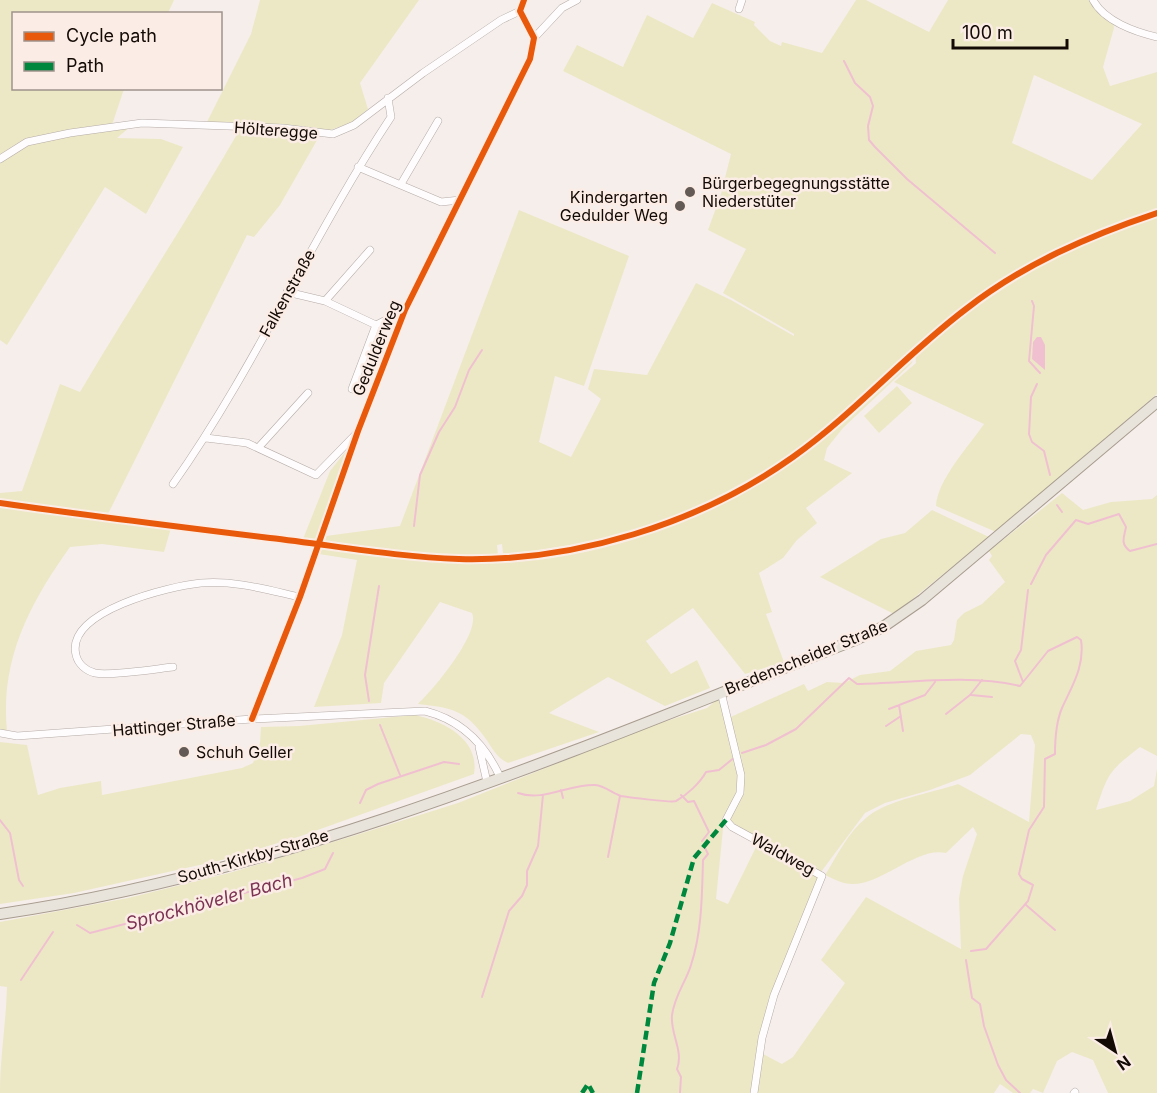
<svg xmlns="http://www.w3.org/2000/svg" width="1157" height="1093" font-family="Inter,sans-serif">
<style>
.green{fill:#ece8c6;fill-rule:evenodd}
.water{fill:#f0c0d0}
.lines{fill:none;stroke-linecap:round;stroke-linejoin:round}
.stream{stroke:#f0c0d0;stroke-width:2}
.minor-casing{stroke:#b4aba7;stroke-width:8}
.primary-casing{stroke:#a79c8e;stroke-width:12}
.minor{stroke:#fefcfc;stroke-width:7}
.primary{stroke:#e8e3db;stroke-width:10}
.quiet{stroke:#00873e;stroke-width:4.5;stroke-dasharray:9 4.5;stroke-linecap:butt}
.cycleway-casing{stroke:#fbede6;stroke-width:10}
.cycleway{stroke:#e8590c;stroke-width:6}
.poi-dot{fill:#635a56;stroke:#fbede6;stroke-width:2}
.labels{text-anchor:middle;stroke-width:5;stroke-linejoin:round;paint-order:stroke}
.street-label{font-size:16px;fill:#140a05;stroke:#fbede6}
.poi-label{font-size:16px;fill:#140a05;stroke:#fbede6;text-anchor:start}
.water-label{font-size:18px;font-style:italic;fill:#7c3253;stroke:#fbede6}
</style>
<rect width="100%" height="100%" fill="#f6eeeb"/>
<path class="green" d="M 0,0 L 174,0 L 168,13 L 14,14 L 14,88 L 124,89 L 112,125 L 131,126 L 117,138 L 161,139 L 183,147 L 146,214 L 105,187 L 7,345 L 0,340 Z
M 260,0 L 419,0 L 360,83 L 368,109 L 351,123 L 330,130 L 207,122 L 251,34 Z
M 856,0 L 866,0 L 929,32 L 948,0 L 1090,0 L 1113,22 L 1114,28 L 1103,67 L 1110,86 L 1157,72 L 1157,212 C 1114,226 1070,240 1031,263 C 953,307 889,373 821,430 L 823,433 C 717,508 632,542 503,554 L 502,544 L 497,545 L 498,555 L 455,556 L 325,542 L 326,536 L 400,526 L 519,210 L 629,256 L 584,386 L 555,376 L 539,442 L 571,457 L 601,399 L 588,389 L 594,369 L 647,375 L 696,283 L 731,300 L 794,336 L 794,334 L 723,293 L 746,249 L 708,230 L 721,194 L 731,154 L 563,71 L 577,45 L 623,67 L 647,15 L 693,38 L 712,3 L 755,22 L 754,25 L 770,41 L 781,46 L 782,42 L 822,53 ZM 1034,75 L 1142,124 L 1092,180 L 1012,143 Z
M 240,129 L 281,130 L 320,135 L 280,205 L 254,237 L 247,235 L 107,516 L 0,501 L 0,493 L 22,491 L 60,384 L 80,392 C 132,304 189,218 240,129 Z
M 1157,216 L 1157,394 L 996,532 L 936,506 C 937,480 969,446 984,424 L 894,382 L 916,363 L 915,353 C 993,286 1059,248 1157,216 Z
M 913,357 L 912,363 L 843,428 L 827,448 L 824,460 L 852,473 L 806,508 L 817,523 L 797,540 L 783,558 L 759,573 L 772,612 L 766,614 L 784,662 L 745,674 L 693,608 L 646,641 L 671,674 L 697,660 L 710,688 L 665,706 L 608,677 L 549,713 L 599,732 L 508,763 C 496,757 493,749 486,739 C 465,710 453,708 418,704 C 433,690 481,633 472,613 L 440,602 L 384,683 L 381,703 L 314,707 L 342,635 L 357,560 L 319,554 L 321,547 C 364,553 409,561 452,561 C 571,564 694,529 792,460 C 835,429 872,391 913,357 Z
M 897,386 L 912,403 L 879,433 L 864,416 Z
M 353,442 L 318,541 L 303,539 L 330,471 Z
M 1062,493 L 1083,510 L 1111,502 L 1152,499 L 1157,495 L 1157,756 L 1140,747 C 1109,771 1108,773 1096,810 L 1130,801 L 1154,786 L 1157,769 L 1157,1093 L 1108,1093 L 1093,1060 L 1072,1052 L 1057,1061 L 1043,1093 L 1033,1089 L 1030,1093 L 1013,1093 L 1000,1084 L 994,1093 L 757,1093 L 761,1053 L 782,1064 L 793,1057 L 845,983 L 821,960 L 866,897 L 961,949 L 959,898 L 963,876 L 977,834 L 973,827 L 946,853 C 918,846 881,885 852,884 C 843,884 833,879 825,875 C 837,856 848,832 866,818 C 886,800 932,793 958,784 L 1029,822 L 1035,745 L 1031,735 L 1021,734 L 970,775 L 930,790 L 885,803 L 865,813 L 821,872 L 733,825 L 727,819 L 740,792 L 724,819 L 716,899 L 728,904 L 758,843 L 821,877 L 773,994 L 760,1037 L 752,1093 L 0,1093 C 0,1057 6,1023 7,987 L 0,986 L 0,922 L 128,898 L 229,873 L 353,836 L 458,803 L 651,726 L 707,708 L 719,698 L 726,719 L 804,684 L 808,691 L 827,682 L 844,683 L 860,675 L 890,671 L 916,651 L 951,645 L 954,640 L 957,620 L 964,613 L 982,604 L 1005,582 L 989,560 L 992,556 L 989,551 Z
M 0,505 L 171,528 L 164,552 L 102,544 L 70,547 C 30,603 0,659 7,731 L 0,730 Z
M 932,510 L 989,537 L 894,614 L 820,577 L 881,539 L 905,533 Z
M 415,715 C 443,721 480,739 474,774 L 301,836 L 222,860 L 74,893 L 0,904 L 0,742 L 27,745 L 38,795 L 60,788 L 101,781 L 102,795 L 242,768 L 253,763 L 260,743 L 261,727 L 299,726 Z"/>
<path class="water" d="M 1037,337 L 1041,337 L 1045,345 L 1045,370 L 1032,359 L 1033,342 Z"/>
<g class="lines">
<path class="stream" d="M 844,61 L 855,83 L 870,97 L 873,106 L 868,126 L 869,140 L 875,147 L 907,179 L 995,253
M 1032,301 L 1034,306 L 1029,361 L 1040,373
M 1037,384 L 1031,397 L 1029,434 L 1032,442 L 1044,451 L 1050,475
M 1057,505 L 1062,512
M 414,526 L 420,475 L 439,432 L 455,407 L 469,370 L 482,350
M 1031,584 L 1046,555 L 1076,520 L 1088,524 L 1119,514 L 1126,527 C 1124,537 1120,544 1130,551 L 1157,544
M 1023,682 L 1015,661 L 1021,650 L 1028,590
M 971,695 L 992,697
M 369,701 L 365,675 L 379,586
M 899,705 L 903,731
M 889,709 L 925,695 L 935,682
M 946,714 L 970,695 L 982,680
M 380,725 L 400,775
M 886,726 L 901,716
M 742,753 L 766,745 L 796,729 L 849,678 L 857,684 C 911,683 967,674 1020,686 L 1048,651 L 1077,637 L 1081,640 C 1085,666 1072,686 1062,708 C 1056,722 1055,739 1055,754 L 1045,759 L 1044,807 L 1029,830 L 1019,874 L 1022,879 L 1033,885 L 1028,901 L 986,949 L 971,951
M 561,790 L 563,798
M 518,793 C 543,802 569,784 595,785 C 605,786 612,793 621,796 C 627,797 672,803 676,801 C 687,795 700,783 706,772 L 719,770 L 735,757
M 681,795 L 688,802 L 694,801 L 709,832 L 702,841
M 360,803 L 366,790 L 378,784 L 444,762 L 459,764
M 0,820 L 10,833 L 19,880 L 23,886
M 608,857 L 620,796
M 1026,905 L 1055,930
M 77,925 L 90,933 L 302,878 L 325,869 L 333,853
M 966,960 L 972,998 L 980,1004 L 984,1026 L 998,1065 L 1006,1080 L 1020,1093
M 21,980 L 53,932
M 482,997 L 509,911 L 522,896 L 527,885 L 527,871 L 538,846 L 543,795
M 680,1093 L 681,1077 L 677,1069 C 684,1051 670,1034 672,1015 C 675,994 686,982 691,965 C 702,932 702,894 703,860 L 708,854 L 705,848"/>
<defs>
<path id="minor" d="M 1093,0 C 1104,21 1135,32 1157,37
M 739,9 L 742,0
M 534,38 L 562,8 L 577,0
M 0,159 L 27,142 L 70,133 L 142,123 L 283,128 L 333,134 L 354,125 L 423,73 L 501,20 L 520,11
M 358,167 L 441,202 L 460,200
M 401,184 L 438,121
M 287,292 L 325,301 L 376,325 L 405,310
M 325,301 L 370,250
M 352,389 L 376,325
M 206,438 L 247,443 L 316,475 L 356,434
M 258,448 L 308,393
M 173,484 C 255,368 312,236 391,117 L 388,98
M 173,667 C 155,669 110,676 95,673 C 86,671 78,664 76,655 C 65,611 170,586 201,583 C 234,580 268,590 300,597
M 721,692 L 741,775 L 740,793 L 726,820 L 732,827 L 822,876 L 774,995 L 762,1038 L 754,1093
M 252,719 L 300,597 L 358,431 L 405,310 L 530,59 L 534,38 L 520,11 L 524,0
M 0,733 L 17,736 L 252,719 L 425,711 C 461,720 485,744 500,777
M 479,747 L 487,782
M 1074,1093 L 1075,1092"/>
<path id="primary" d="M 0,914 C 296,871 578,749 855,640 L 883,627 L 922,600 L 1157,402"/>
</defs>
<use href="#minor" class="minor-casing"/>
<use href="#primary" class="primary-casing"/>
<use href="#minor" class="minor"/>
<use href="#primary" class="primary"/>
<path class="quiet" d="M 582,1093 L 588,1084 L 593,1093
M 637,1093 L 654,983 L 670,943 L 694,858 L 726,820"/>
<defs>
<path id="cycleway" d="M 0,503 C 90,516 180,527 270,538 C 332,545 396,557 459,559 C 574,562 699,524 793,457 C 855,413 905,355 966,309 C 1024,264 1088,236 1157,213
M 252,719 L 300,597 L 358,431 L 405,310 L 530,59 L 534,38 L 520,11 L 524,0"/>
</defs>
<use href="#cycleway" class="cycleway-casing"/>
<use href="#cycleway" class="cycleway"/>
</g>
<g class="poi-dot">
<circle cx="690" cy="192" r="6"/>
<circle cx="680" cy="206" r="6"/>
<circle cx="184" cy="752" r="6"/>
</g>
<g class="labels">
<g class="street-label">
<text transform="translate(276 130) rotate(4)" y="6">Hölteregge</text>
<text transform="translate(287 293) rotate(-61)" y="6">Falkenstraße</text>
<text transform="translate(376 348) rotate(-68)" y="6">Gedulderweg</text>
<text transform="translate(806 657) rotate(-22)" y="6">Bredenscheider Straße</text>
<text transform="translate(174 725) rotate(-5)" y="6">Hattinger Straße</text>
<text transform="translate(783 854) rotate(29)" y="6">Waldweg</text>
<text transform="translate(253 856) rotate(-16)" y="6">South-Kirkby-Straße</text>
</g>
<g class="poi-label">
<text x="702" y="189">Bürgerbegegnungsstätte<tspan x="702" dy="18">Niederstüter</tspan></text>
<text x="668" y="203" text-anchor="end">Kindergarten<tspan x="668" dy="18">Gedulder Weg</tspan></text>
<text x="196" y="758">Schuh Geller</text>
</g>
<g class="water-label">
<text transform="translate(209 902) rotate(-15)" y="6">Sprockhöveler Bach</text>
</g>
</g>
<rect x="12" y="12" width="210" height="78" fill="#fbede6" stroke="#9f928c" stroke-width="1.5"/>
<rect x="24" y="32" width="30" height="9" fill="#e8590c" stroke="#9f928c" stroke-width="1.5"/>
<text x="66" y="42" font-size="18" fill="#140a05">Cycle path</text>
<rect x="24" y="62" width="30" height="9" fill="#00873e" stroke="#9f928c" stroke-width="1.5"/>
<text x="66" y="72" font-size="18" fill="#140a05">Path</text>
<g transform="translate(1115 1051) rotate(144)" stroke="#fbede6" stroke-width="4.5" paint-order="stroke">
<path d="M0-4.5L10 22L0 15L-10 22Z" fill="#140a05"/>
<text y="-9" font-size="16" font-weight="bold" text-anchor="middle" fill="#140a05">N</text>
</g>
<path d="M953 39v9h114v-9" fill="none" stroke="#140a05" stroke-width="3"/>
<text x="962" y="39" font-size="18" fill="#140a05" stroke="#fbede6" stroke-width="4.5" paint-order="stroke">100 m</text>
</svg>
